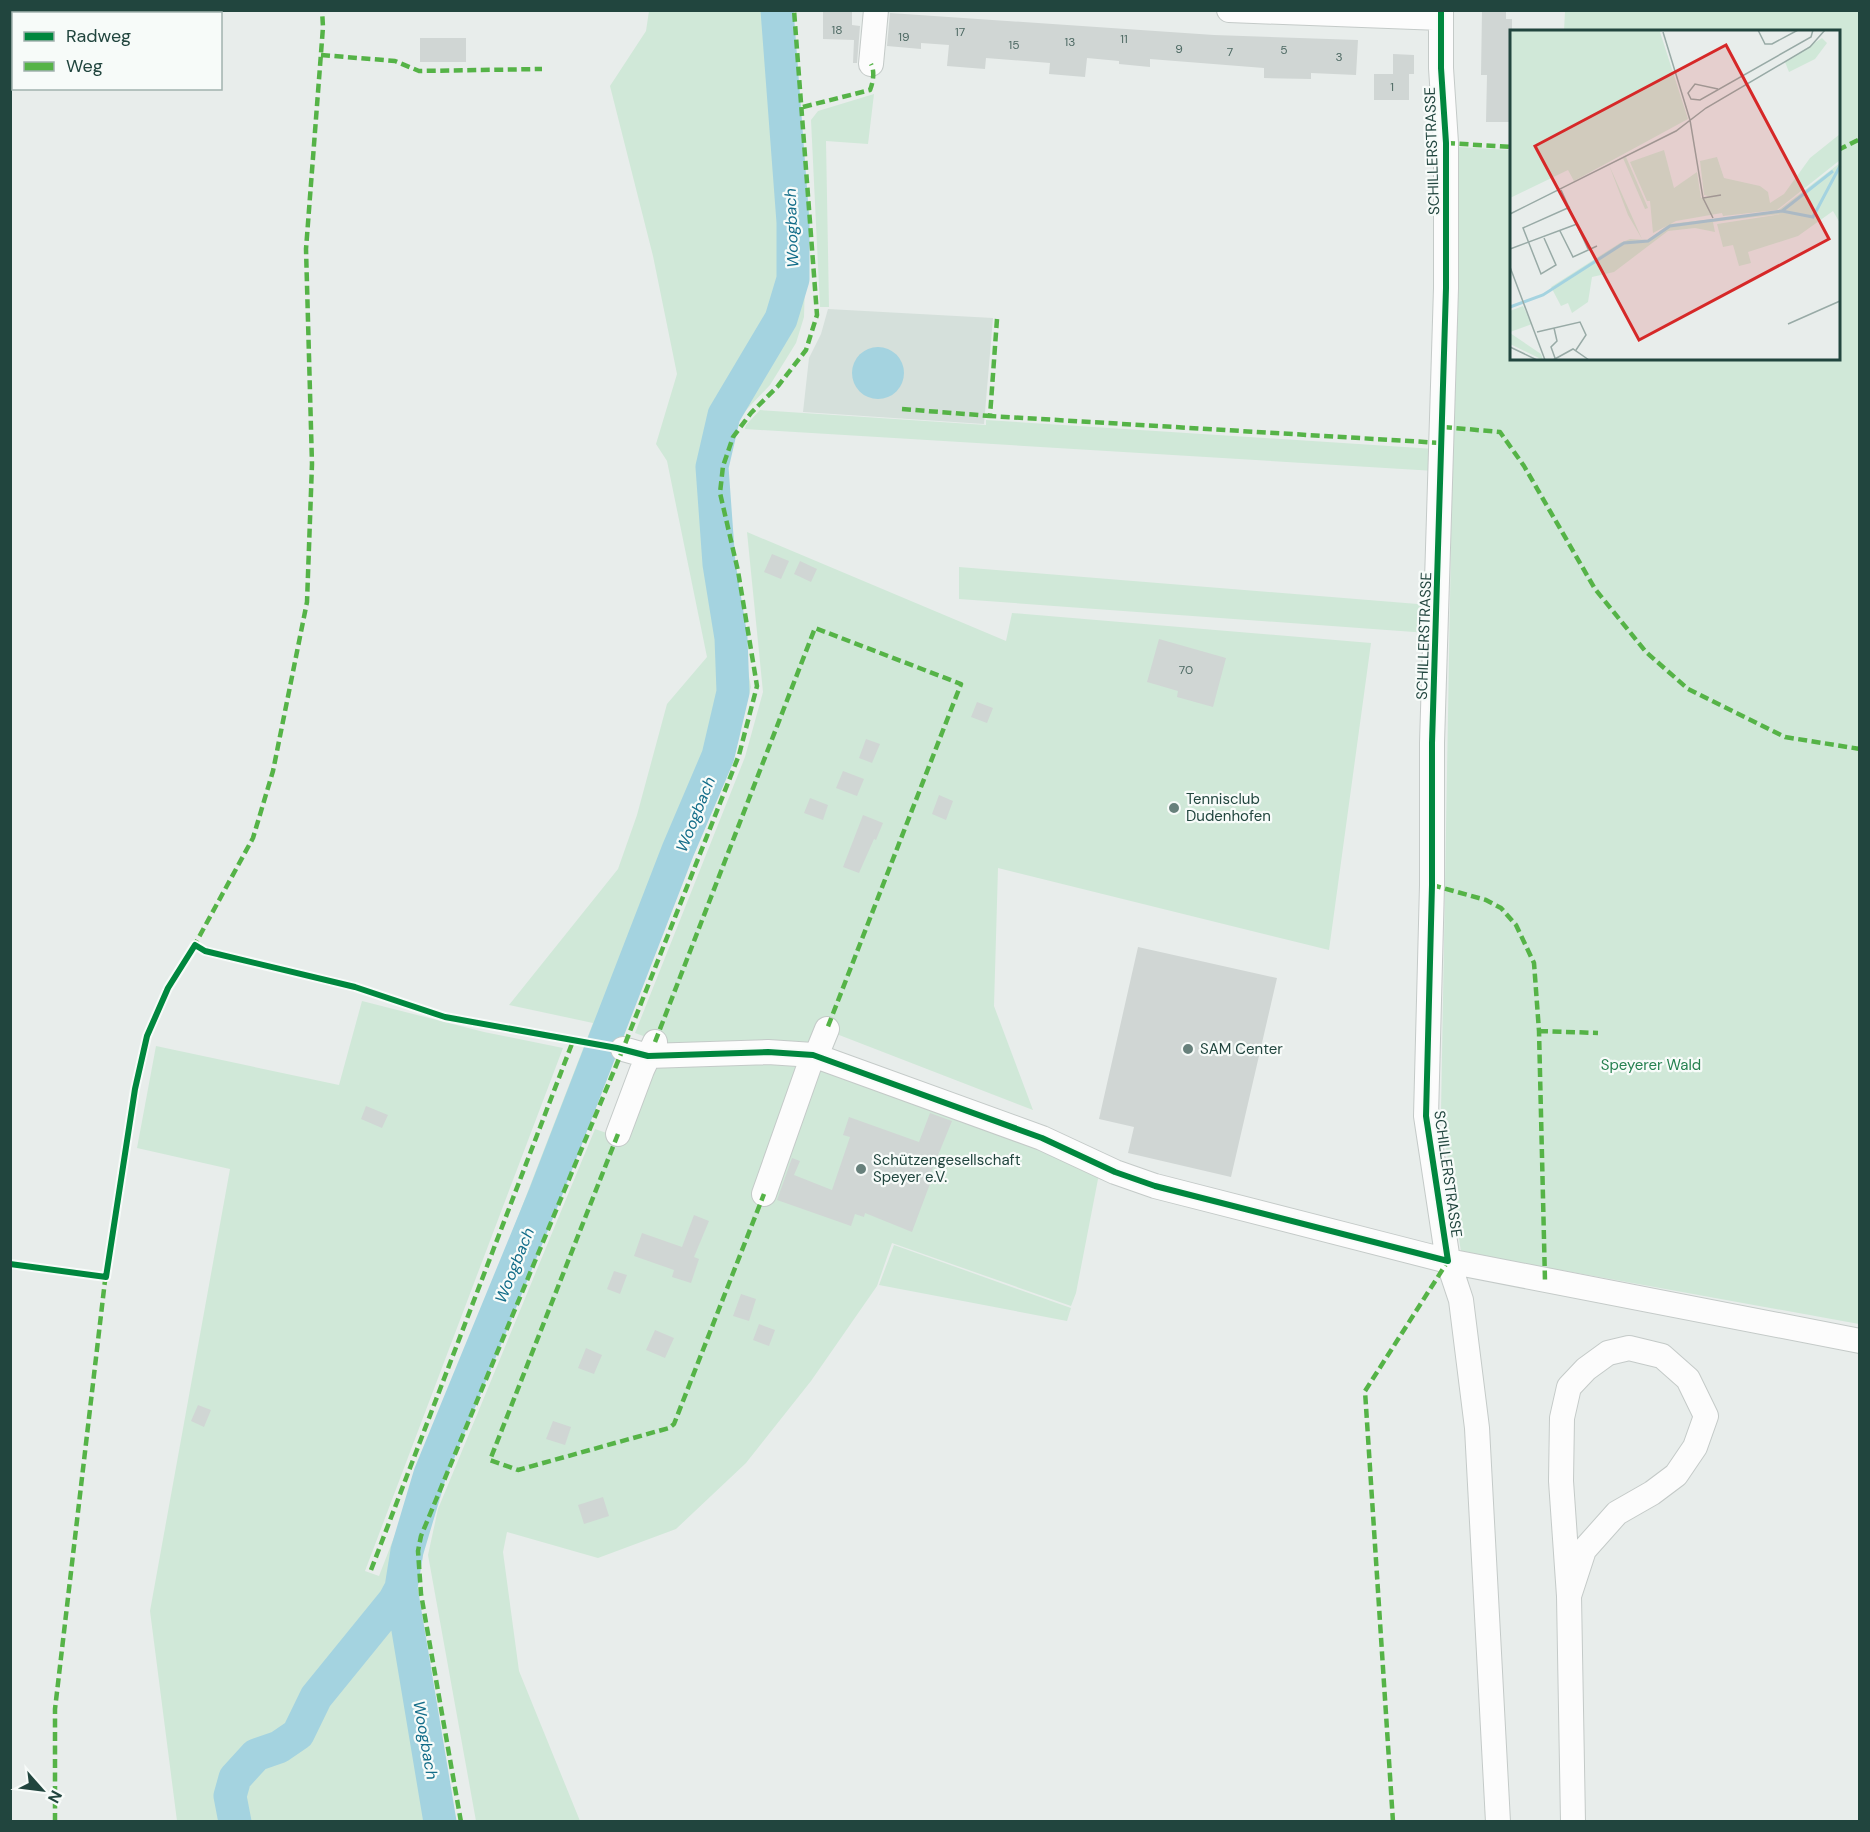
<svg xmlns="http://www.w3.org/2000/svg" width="1870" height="1832" font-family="'DM Sans',sans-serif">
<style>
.built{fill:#d5e0db}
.green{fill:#d0e8d8}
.water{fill:#a4d3e0}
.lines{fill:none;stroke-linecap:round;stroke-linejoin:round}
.river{stroke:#a4d3e0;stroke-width:33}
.building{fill:#d0d6d4}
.minor-casing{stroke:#c4cac8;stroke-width:26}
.minor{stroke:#fcfcfc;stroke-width:24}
.quiet{stroke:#55b347;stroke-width:4.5;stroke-dasharray:9 4.5;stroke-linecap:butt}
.cycleway-casing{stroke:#f7fbf9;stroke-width:10}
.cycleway{stroke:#00873e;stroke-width:6}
.poi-dot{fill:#67807b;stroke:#f7fbf9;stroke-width:2}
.labels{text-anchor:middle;stroke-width:4.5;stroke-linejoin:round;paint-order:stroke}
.number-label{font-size:12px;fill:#4e6a64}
.street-label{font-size:15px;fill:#21453e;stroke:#f7fbf9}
.poi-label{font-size:15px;fill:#21453e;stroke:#f7fbf9;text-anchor:start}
.park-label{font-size:15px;fill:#268150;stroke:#f7fbf9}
.water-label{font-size:16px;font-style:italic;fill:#136d89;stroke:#f7fbf9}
.inset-river{fill:none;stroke:#a4d3e0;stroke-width:3}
.inset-road{fill:none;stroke:#98aaa6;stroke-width:1.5}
.view{fill:#d62828;fill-opacity:0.15;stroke:#d62828;stroke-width:3}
.inset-edge{fill:none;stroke:#21453e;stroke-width:3}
</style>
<rect width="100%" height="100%" fill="#e8edeb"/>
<path class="built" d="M 828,309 L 993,318 L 984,424 L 803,412 L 809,358 L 821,334 Z"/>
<path class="green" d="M 649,11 L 788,11 L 806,246 L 804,317 L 796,343 L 770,385 L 731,426 L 716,468 L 718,513 L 751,687 L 732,760 L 706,820 L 614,1057 L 413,1543 L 417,1589 L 456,1821 L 177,1821 L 150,1611 L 230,1169 L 137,1148 L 156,1046 L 339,1085 L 362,1001 L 484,1032 L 563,1048 L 365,1571 L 379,1576 L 593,1023 L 509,1005 L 618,869 L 637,815 L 667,704 L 707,657 L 667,461 L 656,444 L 677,374 L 653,256 L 610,86 L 646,31 Z
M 1565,11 L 1859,11 L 1859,1324 L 1461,1252 L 1441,1112 L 1458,147 L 1511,150 L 1512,358 L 1838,358 L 1838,32 L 1564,31 Z
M 874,94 L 868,144 L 826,141 L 829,307 L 820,307 L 811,120 L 818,111 Z
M 760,410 L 986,425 L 986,420 L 1435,449 L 1435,471 L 745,429 L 746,425 Z
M 747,532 L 1006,641 L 1012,613 L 1371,643 L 1329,950 L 998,868 L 994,1006 L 1033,1110 L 821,1028 L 814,1070 L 833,1072 L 1038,1149 L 1099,1174 L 1076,1293 L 1071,1306 L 892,1243 L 877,1286 L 811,1381 L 746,1463 L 676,1529 L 598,1558 L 507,1532 L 503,1552 L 519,1671 L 580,1821 L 476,1821 L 428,1555 L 438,1509 L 595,1129 L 624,1139 L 663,1043 L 635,1033 L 745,757 L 763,692 Z
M 959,567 L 1430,605 L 1428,633 L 959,599 Z
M 894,1245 L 1071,1308 L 1067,1321 L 879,1285 Z"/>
<path class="water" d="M852 373a26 26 0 1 1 52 0a26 26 0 1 1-52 0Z"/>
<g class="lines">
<path class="river" d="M 401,1588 L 440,1822
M 235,1822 L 230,1796 L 235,1778 L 256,1755 L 279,1747 L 298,1734 L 316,1697 L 394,1601 L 401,1588 L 407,1551 L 430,1474 L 545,1194 L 678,850 L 718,756 L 733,692 L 731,638 L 719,564 L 712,467 L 724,415 L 781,319 L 793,279 L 793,222 L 777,10"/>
</g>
<path class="building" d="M 823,10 L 852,10 L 852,25 L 860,26 L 857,63 L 853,63 L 854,40 L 823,39 Z
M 1482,10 L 1506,10 L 1506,19 L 1512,19 L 1512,122 L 1486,122 L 1487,75 L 1481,75 Z
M 890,13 L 1214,35 L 1358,40 L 1356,75 L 1311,73 L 1311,79 L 1264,78 L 1264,68 L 1150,59 L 1150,67 L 1119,64 L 1119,61 L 1087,58 L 1085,77 L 1049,74 L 1050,63 L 986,58 L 985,69 L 947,66 L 949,45 L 921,43 L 921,49 L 887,46 Z
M 420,38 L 466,38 L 466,62 L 420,62 Z
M 1393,54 L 1414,55 L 1414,74 L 1409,74 L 1409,100 L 1374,100 L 1374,74 L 1393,74 Z
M 772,554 L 789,561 L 781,579 L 764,572 Z
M 800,561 L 817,569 L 811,582 L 794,574 Z
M 1159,639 L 1226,658 L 1213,707 L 1177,697 L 1178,691 L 1147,682 Z
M 977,702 L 993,708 L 987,723 L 971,717 Z
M 866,739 L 880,744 L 872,763 L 859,758 Z
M 843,771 L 864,779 L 857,796 L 836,788 Z
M 939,795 L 953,801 L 946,820 L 932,814 Z
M 810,798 L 828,805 L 823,820 L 804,813 Z
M 863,815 L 883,823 L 876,840 L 874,839 L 859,873 L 843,867 Z
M 1138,947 L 1277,978 L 1231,1177 L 1128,1153 L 1134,1127 L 1099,1119 Z
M 366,1106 L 388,1115 L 382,1128 L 361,1119 Z
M 930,1113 L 952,1121 L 928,1180 L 931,1181 L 912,1232 L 865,1213 L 864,1217 L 855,1214 L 851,1226 L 777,1200 L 792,1158 L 800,1161 L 794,1175 L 832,1190 L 850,1137 L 843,1135 L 849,1117 L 919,1142 Z
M 694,1215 L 709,1221 L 694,1257 L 699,1259 L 691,1283 L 672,1277 L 674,1270 L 634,1256 L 642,1233 L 682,1247 Z
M 614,1271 L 627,1275 L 620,1294 L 607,1289 Z
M 741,1294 L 756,1299 L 749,1321 L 733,1316 Z
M 759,1324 L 775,1330 L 769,1346 L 753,1340 Z
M 655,1330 L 674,1338 L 665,1358 L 646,1350 Z
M 586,1348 L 602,1355 L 594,1374 L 578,1368 Z
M 198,1405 L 211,1410 L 204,1427 L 191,1421 Z
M 553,1421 L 571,1427 L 565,1445 L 546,1439 Z
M 603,1497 L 609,1516 L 584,1524 L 578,1505 Z"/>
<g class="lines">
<defs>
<path id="minor" d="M 1229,10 L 1441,18
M 1441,10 L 1441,68 L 1446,143 L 1446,288 L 1432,743 L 1432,885 L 1426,1116 L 1448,1261 L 1461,1300 L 1477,1428 L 1498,1822
M 871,64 L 876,10
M 623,1049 L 648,1056 L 768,1052 L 813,1055 L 1042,1138 L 1115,1172 L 1155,1186 L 1448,1261 L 1860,1341
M 816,1056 L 827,1029
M 618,1134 L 642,1070 L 655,1042
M 764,1194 L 813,1055
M 1569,1596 L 1584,1550 L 1617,1513 L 1652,1493 L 1676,1475 L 1695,1447 L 1706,1416 L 1688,1379 L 1662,1356 L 1629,1348 L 1608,1353 L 1586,1369 L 1569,1387 L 1562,1418 L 1561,1481 L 1569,1596 L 1573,1822"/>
</defs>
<use href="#minor" class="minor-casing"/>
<use href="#minor" class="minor"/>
<path class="quiet" d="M 321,55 L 395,61 L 419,71 L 542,69
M 803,107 L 870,90 C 873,83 875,71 871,64
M 1446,143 L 1512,147
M 1838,150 L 1860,139
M 997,319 L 990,416 L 1442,443
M 902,409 L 990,416
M 1443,427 L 1500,432 L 1524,466 L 1595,589 L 1646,652 L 1688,689 L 1785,737 L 1860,749
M 1432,885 L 1486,900 L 1501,908 L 1516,925 L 1534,963 L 1539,1031 L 1545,1281
M 193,948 L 253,838 L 273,771 L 307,602 L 312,464 L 306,249 L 323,27 L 322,10
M 1539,1031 L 1598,1033
M 655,1042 L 815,628 L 961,684 L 827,1029
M 618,1134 L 490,1460 L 518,1470 L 669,1428 L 674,1424 L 764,1194
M 371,1570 L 573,1041
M 55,1822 L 55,1709 L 106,1272
M 461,1822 L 421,1594 L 418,1551 L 421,1536 L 623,1049 L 739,755 L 757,686 L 738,571 L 720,493 L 723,466 L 733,437 L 751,413 L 778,386 L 806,350 L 817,315 L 794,10
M 1393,1822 L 1365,1391 L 1448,1261"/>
<defs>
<path id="cycleway" d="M 10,1264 L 106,1277 L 135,1089 L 147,1036 L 168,988 L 195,945 L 205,951 L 355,987 L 445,1017 L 617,1048 L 648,1056 L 768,1052 L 813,1055 L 1042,1138 L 1115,1172 L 1155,1186 L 1448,1261 L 1426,1116 L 1432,885 L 1432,743 L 1446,288 L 1446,143 L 1441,68 L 1441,10"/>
</defs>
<use href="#cycleway" class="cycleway-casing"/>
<use href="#cycleway" class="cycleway"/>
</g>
<g class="poi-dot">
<circle cx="1174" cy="808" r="6"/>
<circle cx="1188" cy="1049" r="6"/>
<circle cx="861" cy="1169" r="6"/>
</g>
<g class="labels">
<g class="number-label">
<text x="837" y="34">18</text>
<text x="960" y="36">17</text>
<text x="904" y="41">19</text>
<text x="1124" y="43">11</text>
<text x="1070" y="46">13</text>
<text x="1014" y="49">15</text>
<text x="1179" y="53">9</text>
<text x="1284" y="54">5</text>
<text x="1230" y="56">7</text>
<text x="1339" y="61">3</text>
<text x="1392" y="91">1</text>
<text x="1186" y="674">70</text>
</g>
<g class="street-label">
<text transform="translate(1432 151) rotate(-92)" y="5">SCHILLERSTRASSE</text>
<text transform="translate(1424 636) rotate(-88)" y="5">SCHILLERSTRASSE</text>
<text transform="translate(1448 1174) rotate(82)" y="5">SCHILLERSTRASSE</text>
</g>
<g class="poi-label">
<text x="1186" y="804">Tennisclub<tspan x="1186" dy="17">Dudenhofen</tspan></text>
<text x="1200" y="1054">SAM Center</text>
<text x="873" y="1165">Schützengesellschaft<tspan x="873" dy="17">Speyer e.V.</tspan></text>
</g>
<g class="park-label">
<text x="1651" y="1070">Speyerer Wald</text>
</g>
<g class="water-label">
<text transform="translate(791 228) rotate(-92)" y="6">Woogbach</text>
<text transform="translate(695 814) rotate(-68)" y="6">Woogbach</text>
<text transform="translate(514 1265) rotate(-68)" y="6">Woogbach</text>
<text transform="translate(426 1740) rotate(80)" y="6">Woogbach</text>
</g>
</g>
<g transform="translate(1510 30)">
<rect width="330" height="330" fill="#e8edeb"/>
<path d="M 0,0 L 153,0 L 150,2 L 178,89 L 64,151 L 58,140 L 0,168 ZM 312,8 L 317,13 L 305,29 L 279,42 L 275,32 ZM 330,104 L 330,130 L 267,180 L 213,186 L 212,183 L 166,191 L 143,203 L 140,171 L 137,171 L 120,132 L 154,120 L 164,158 L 187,142 L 191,168 L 202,167 L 194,165 L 190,131 L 207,127 L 214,148 L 250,156 L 258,162 L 260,173 L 274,164 L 300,128 ZM 116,127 L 138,178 L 135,179 L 113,128 ZM 330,133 L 330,193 L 323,181 L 288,206 L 238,222 L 241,233 L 229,236 L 223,215 L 213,217 L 207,194 L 271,184 L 203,192 L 205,202 L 185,198 L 158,201 L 104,242 L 82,247 L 78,272 L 62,283 L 58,273 L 51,276 L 41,257 L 110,213 L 120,209 L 138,210 L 159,194 L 266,182 ZM 99,135 L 132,209 L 118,185 ZM 13,276 L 22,294 L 0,302 L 0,281 ZM 0,303 L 31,324 L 33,330 L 0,314 Z" fill="#d0e8d8"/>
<path class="inset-river" d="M 272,181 L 323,141M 0,277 L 33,265 L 114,213 L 138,211 L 160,196 L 272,181 L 303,187 L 330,136"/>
<path class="inset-road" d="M 248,0 L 255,14 L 262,14 L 288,0M 153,2 L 180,90 L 193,168 L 203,188M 208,59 L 185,54 L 178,63 L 181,69 L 190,70 L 301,7 L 303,0M 51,160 L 78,219M 193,168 L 211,165M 0,184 L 166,101 L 196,78 L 300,17 L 315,0M 50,201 L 63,227 L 87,216M 34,208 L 46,235 L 31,244 L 13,198 L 60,177M 0,219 L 67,194M 0,237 L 35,330M 278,294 L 330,271M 44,298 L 47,311 L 41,317 L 45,328M 27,302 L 70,292 L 76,305 L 66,320M 0,317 L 27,330M 43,330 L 63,319 L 79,330"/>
<path class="view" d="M 216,15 L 319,209 L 129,310 L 25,116 Z"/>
<rect width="330" height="330" class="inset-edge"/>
</g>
<rect width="1870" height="1832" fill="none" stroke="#21453e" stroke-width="24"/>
<rect x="12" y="12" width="210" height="78" fill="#f7fbf9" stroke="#a1b2ae" stroke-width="1.5"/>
<rect x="24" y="32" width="30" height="9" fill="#00873e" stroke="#a1b2ae" stroke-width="1.5"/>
<text x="66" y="42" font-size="18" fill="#21453e">Radweg</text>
<rect x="24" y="62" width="30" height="9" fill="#55b347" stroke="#a1b2ae" stroke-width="1.5"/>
<text x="66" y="72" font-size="18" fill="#21453e">Weg</text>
<g transform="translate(42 1790) rotate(118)" stroke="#f7fbf9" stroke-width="4.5" paint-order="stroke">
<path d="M0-4.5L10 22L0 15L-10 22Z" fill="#21453e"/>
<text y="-9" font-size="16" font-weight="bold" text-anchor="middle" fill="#21453e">N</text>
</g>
</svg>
